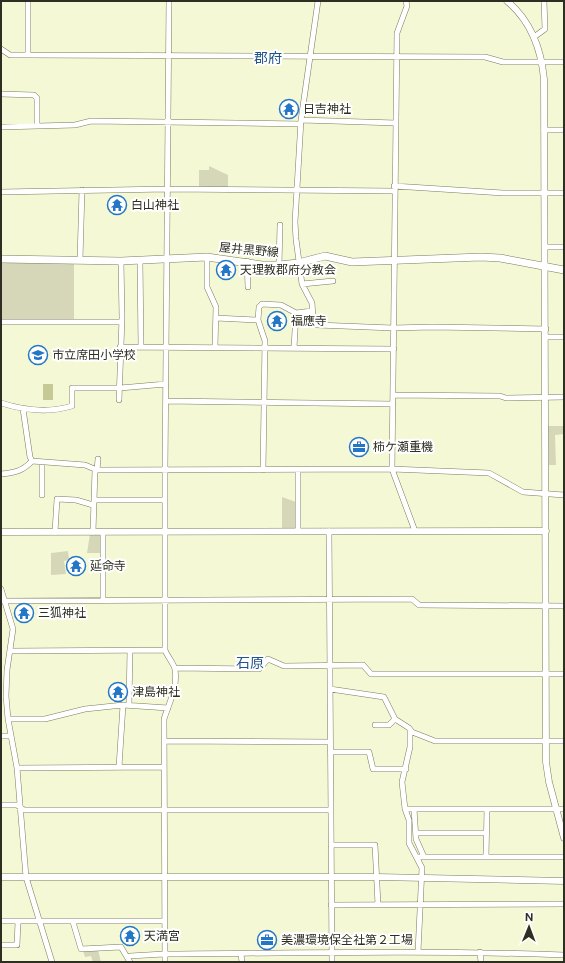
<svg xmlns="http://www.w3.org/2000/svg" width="565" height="963" font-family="'Public Sans','Noto Sans JP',sans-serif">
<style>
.green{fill:#d5d7b8}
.water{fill:#c5c995}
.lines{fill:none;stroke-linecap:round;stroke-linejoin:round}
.minor-casing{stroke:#7a7c5d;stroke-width:6}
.tertiary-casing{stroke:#7a7c5d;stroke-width:7}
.secondary-casing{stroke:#7a7c5d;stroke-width:8}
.minor{stroke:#fff;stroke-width:5}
.tertiary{stroke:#fff;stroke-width:6}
.secondary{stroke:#fff;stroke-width:7}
.labels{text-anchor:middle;stroke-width:4;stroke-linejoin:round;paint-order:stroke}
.poi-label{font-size:12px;fill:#2e2f22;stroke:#fff;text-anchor:start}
.street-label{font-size:12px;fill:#2e2f22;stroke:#fff}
.quarter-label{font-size:14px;fill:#215487;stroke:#fff}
</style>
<rect width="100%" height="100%" fill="#f5f8d5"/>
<path class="green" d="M 209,166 L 228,175 L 228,189 L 199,187 L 199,170 L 209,170 Z
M 1,261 L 74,262 L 74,319 L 1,320 Z
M 548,426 L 564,426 L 564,434 L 555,435 L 556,465 L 549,465 Z
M 282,497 L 296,502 L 296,528 L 282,528 Z
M 90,534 L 99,534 L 101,537 L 101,553 L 87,553 Z
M 68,551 L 69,560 L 64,561 L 66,574 L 51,575 L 51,553 Z
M 98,950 L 101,962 L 93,962 L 91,956 L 85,957 L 83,951 Z"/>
<path class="water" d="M 43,384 L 53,384 L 53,400 L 43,400 Z"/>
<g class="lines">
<defs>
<path id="minor" d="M 28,1 L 28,55
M 318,1 L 301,120 L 295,222 L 296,239 L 302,284 L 312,303 L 313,317 L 317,325 L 393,328 L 432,327 L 546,329
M 406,1 L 407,6 L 397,33 L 392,469 L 415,531
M 534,37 L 545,29 L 544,1
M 1,49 L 10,55 L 28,55 L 485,57 L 503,62 L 564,62
M 1,94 L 34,95 L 37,98 L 37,126
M 301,120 L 396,123
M 1,127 L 75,125 L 91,121 L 301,124
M 544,130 L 564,130
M 394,186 L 503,193 L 564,193
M 1,192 L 168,189 L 394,191
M 545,247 L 564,247
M 207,257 L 207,287 L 216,307 L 215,347
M 80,260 L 82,190
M 140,261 L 141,347
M 247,261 L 248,287
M 279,265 L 280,225
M 302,284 L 333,281
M 296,313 L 312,311
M 216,318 L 258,320
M 1,322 L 121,322
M 546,337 L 564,337
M 120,347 L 394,349
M 393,395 L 500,396 L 506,398 L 564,397
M 119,400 L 122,318 L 121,261
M 166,401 L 393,404
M 1,403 C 23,410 49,413 72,406 L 72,388 L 120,388 L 166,384
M 23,409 L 30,457 L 32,461
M 32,461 L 85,465 L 97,470 L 392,469 L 489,473 L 523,492 L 564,495
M 97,470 L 98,459
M 263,470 L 265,341 L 258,320 L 259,307 L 262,304 L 281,305 L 296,313 L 294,348
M 298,471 L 298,531
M 1,474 C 14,473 23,471 32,461
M 42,495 L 42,462
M 94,500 L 165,500
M 329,531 L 332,962
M 55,532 L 57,499 L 76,500 L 93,505
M 93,532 L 95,470
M 103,532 L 103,600
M 1,589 L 13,629 L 7,670 L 6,696 L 8,719 L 17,768 L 26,877 L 52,962
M 1,601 L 412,599 L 419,605 L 564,606
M 11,651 L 165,650
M 175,668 L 259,669 L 268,659 L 284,666 L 363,665 L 371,674 L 564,674
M 330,689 L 384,697 L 395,719 L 409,728 L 412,732 L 435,741 L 564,741
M 129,704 L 130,650
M 8,719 L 45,719 L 85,709 L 123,705 L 168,708
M 375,725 L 389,725 L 395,719
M 410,730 L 410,747 L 402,782 L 405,809 L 409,820 L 409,843 L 422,868 L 418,952
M 1,736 L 11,736
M 164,741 L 330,742
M 330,752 L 369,752 L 373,769 L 406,769
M 119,767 L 123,705
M 17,768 L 163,767
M 1,805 L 17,805 L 24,810 L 331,810
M 405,809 L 564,809
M 414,809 L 416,839 L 424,857
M 416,833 L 487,833
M 331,845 L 375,845 L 378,905
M 417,857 L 564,857
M 486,857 L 487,809
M 331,905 L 564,904
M 1,921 L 164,921
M 73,922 L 81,949 L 121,947 L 130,962
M 1,945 L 17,945 L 18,922
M 480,952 L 481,962
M 241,954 L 242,962
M 128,958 L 130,956 L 164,954 C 297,953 431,950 564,955
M 165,962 L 164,719 C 169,703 178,687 175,670 C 175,665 167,656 165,650 L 165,470 L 169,1"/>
<path id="tertiary" d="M 507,1 C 531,21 541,48 544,79 L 546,762 L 549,782 L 564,838
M 1,532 L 546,531
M 1,877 L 378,877 L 564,881"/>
<path id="secondary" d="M 1,259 L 121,261 L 207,257 L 262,265 L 279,265 L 298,263 L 325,256 L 352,262 L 481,257 L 500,258 L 564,270"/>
</defs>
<use href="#minor" class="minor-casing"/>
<use href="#tertiary" class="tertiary-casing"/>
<use href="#secondary" class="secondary-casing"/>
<use href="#minor" class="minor"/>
<use href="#tertiary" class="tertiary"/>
<use href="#secondary" class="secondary"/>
</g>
<defs>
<symbol id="temple-ring" viewBox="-11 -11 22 22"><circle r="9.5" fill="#fff" stroke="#2477c6" stroke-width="1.5"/><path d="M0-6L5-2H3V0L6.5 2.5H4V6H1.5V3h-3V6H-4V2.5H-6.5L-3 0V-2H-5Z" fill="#2477c6"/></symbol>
<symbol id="school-ring" viewBox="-11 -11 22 22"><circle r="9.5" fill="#fff" stroke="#2477c6" stroke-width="1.5"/><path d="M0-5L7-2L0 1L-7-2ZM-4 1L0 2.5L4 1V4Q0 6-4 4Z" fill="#2477c6"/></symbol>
<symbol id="office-ring" viewBox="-11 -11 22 22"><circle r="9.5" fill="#fff" stroke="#2477c6" stroke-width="1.5"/><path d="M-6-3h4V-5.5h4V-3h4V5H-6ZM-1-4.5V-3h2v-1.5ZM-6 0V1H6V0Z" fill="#2477c6"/></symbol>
</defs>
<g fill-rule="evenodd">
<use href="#temple-ring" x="278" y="98" width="22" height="22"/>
<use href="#temple-ring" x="106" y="194" width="22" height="22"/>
<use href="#temple-ring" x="215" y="259" width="22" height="22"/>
<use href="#temple-ring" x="266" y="310" width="22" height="22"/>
<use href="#school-ring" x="27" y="344" width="22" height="22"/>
<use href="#office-ring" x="348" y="436" width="22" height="22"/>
<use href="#temple-ring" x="65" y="555" width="22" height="22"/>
<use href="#temple-ring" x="13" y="602" width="22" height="22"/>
<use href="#temple-ring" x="107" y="681" width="22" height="22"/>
<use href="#temple-ring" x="119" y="925" width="22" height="22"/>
<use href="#office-ring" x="256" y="929" width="22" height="22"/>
</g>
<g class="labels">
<g class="poi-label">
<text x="303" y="113">日吉神社</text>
<text x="131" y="209">白山神社</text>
<text x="240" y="274">天理教郡府分教会</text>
<text x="291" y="325">福應寺</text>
<text x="52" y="359">市立席田小学校</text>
<text x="373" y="451">柿ケ瀬重機</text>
<text x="90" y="570">延命寺</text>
<text x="38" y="617">三狐神社</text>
<text x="132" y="696">津島神社</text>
<text x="144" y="940">天満宮</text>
<text x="281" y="944">美濃環境保全社第２工場</text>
</g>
<g class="street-label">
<text transform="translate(249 250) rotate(5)" y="4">屋井黒野線</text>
</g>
<g class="quarter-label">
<text x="268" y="63">郡府</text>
<text x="250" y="668">石原</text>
</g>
</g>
<rect width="565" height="963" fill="none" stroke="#2e2f22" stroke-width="4"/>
<g transform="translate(529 927) rotate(1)" stroke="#ffffff" stroke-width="3" paint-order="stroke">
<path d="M0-3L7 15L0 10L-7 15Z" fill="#2e2f22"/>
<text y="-6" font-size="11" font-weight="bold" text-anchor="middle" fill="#2e2f22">N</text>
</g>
</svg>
